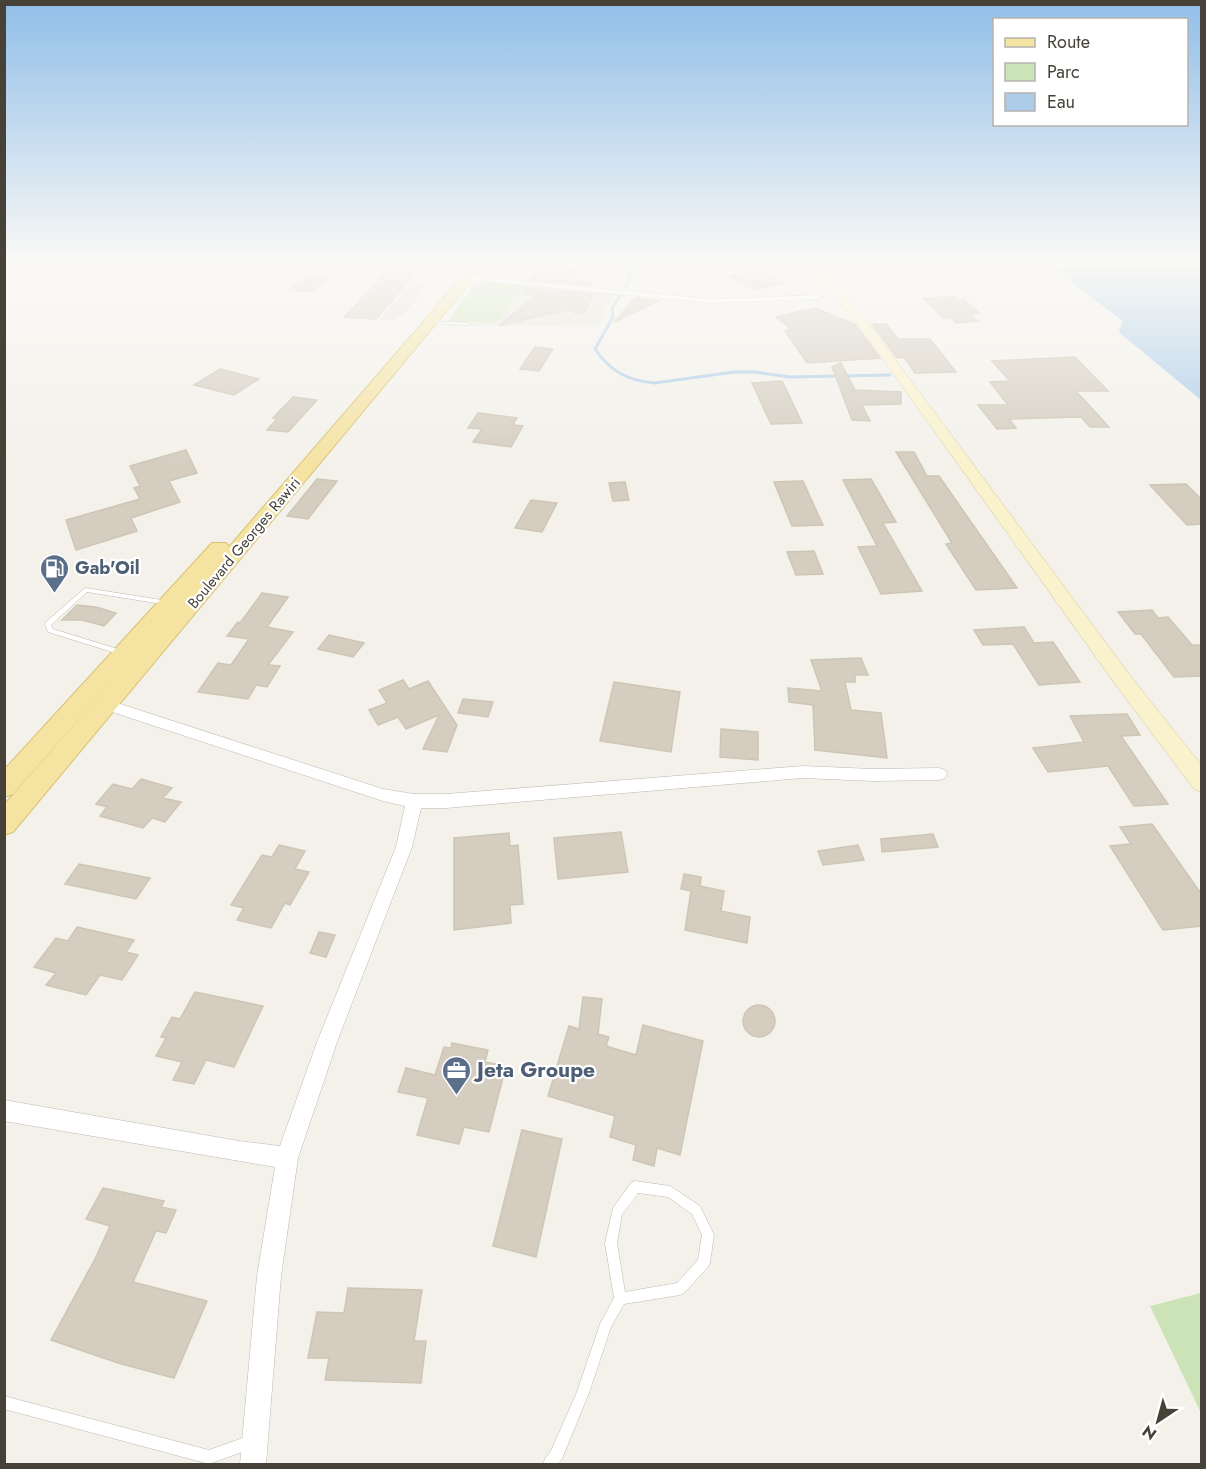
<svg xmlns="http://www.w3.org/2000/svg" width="1206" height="1469" font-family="Jost,sans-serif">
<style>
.residential{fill:#e6e3d8}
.green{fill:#cce3b7}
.parking{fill:#e2e1de}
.water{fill:#accce9}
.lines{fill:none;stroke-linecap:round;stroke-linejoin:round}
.stream{stroke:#accce9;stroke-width:3}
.building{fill:#d4cdc0;stroke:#cec6b4;stroke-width:1.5}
.lane-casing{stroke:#beb9ad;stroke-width:1}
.street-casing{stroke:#beb9ad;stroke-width:1}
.secondary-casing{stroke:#cec69e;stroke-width:1}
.primary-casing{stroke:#d8c173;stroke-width:2}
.lane{fill:#fff;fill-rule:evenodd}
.street{fill:#fff;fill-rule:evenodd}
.secondary{fill:#f9f2cd;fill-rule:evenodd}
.primary{fill:#f4e3a1;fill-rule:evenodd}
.labels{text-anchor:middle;stroke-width:4.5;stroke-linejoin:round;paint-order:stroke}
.far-street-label{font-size:15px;fill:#464238;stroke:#fff}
.service-label{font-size:18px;font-weight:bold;fill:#4e5e75;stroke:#fff;text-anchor:start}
.near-service-label{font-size:21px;font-weight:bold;fill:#4e5e75;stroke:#fff;text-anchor:start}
</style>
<rect width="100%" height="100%" fill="#f3f1ea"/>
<path class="residential" d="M 524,284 L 615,292 L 599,325 L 452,326 L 455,321 L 499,320 Z"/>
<path class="green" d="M 491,281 L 524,284 L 500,319 L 495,322 L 448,321 L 475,284 Z
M 1201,1293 L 1202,1293 L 1201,1413 L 1150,1306 Z"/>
<path class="parking" d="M 419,284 L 427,286 L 406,312 L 394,320 L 380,320 L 409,285 Z"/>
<path class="water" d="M 1043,261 L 1201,261 L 1201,400 L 1121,334 L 1119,330 L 1123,321 Z"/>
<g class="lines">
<path class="stream" d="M 626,288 L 634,261
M 622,293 L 612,308 L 613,317 L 595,349 C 610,371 628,381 655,383 L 734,372 L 755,372 L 789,377 L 890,375"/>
</g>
<path class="building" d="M 401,261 L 426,261 L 376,319 L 344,317 L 393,265 L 398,265 Z
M 550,266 L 583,267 L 573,280 L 592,282 L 590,285 L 531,280 L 537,272 L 546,273 Z
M 754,271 L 761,271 L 785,283 L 754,290 L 729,276 Z
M 308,275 L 330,276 L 313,292 L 290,290 Z
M 525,288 L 591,294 L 593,295 L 584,312 L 577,314 L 569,309 L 499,326 L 536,295 L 521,294 Z
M 955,297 L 959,300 L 964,299 L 979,313 L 969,314 L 978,321 L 956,323 L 950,317 L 943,318 L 923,298 Z
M 635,298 L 658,301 L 614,322 Z
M 815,308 L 855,324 L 880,358 L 807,363 L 785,331 L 791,329 L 776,317 Z
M 872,324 L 886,324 L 898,339 L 930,339 L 956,372 L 915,373 L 904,357 L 897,358 Z
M 535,347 L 553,349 L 539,371 L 520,369 Z
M 1075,357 L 1108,391 L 1076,391 L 1109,427 L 1090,427 L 1081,417 L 1009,419 L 1016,428 L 997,429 L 978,405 L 1008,405 L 990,382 L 1010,381 L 992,361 Z
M 841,363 L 855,390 L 901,392 L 901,404 L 862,405 L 870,421 L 852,420 L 832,367 Z
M 220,369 L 259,379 L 234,395 L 194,385 Z
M 782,381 L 789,395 L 802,423 L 771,424 L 752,383 Z
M 293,397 L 317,400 L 288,432 L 267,430 L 277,419 L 273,418 Z
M 478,413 L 517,418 L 513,425 L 523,426 L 511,447 L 473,442 L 482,429 L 468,428 Z
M 186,450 L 197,473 L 169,481 L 180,502 L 131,518 L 137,531 L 76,550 L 66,520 L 140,499 L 134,488 L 140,486 L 130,466 Z
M 896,452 L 914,452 L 927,476 L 939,476 L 1017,588 L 976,590 L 946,544 L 952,543 Z
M 317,479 L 337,481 L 308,519 L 287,516 Z
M 871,479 L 896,522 L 883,523 L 922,591 L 881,594 L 858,547 L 877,546 L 843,480 Z
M 803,481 L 816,510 L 823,525 L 792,526 L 774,482 Z
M 625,482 L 629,500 L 613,501 L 609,483 Z
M 1186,484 L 1202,500 L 1202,524 L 1187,525 L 1150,485 Z
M 531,500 L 557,503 L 542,532 L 515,528 Z
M 814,551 L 823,574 L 796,575 L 787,552 Z
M 262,593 L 288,597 L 267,627 L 293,632 L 268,665 L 280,666 L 267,687 L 256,685 L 248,699 L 198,692 L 218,663 L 231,665 L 249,639 L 227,636 L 238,622 L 240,623 Z
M 77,605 L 96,607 L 116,613 L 104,626 L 82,620 L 62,620 Z
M 1152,610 L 1158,618 L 1168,617 L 1192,645 L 1202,645 L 1202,676 L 1174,677 L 1141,634 L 1135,634 L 1118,612 Z
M 1024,627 L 1034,643 L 1053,642 L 1080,682 L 1039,685 L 1013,644 L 983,645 L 974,630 Z
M 329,635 L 364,643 L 353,657 L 318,649 Z
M 861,658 L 868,675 L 855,675 L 855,682 L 845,682 L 851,710 L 881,713 L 887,758 L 815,750 L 813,705 L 789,702 L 788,688 L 822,691 L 811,660 Z
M 403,680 L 409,689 L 428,681 L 457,725 L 447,752 L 423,749 L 439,715 L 406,729 L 398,717 L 378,725 L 369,710 L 387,703 L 379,690 Z
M 614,682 L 680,692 L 671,752 L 600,741 Z
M 463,699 L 493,702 L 488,717 L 458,713 Z
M 1127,714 L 1140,735 L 1121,736 L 1168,804 L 1134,806 L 1108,766 L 1048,772 L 1033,748 L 1084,742 L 1070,716 Z
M 721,729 L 758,732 L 758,760 L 720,757 Z
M 141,779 L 172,788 L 163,798 L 181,802 L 165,822 L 152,818 L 143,828 L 100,816 L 107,807 L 96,804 L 113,784 L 132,789 Z
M 1152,824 L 1202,895 L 1202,926 L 1163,930 L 1110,846 L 1131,844 L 1120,827 Z
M 621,832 L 628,872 L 558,879 L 554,838 Z
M 509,833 L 510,846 L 518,845 L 523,904 L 510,905 L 511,923 L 454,930 L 454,838 Z
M 933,834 L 938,847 L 882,852 L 881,839 Z
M 279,845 L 305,851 L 295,869 L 309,872 L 290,905 L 285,903 L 271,928 L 237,920 L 244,908 L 231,905 L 262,855 L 272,857 Z
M 858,845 L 864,860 L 823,865 L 818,851 Z
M 79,864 L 150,878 L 136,899 L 65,884 Z
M 684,874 L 701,877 L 700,886 L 724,891 L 721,911 L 750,917 L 747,943 L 685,930 L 691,891 L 681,889 Z
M 77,927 L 134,940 L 126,952 L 138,955 L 122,980 L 100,975 L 86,995 L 46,985 L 56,973 L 34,967 L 56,938 L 68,941 Z
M 319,932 L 335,935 L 326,957 L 310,953 Z
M 195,992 L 263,1006 L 234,1067 L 206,1060 L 194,1084 L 173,1080 L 182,1062 L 156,1056 L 166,1038 L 161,1037 L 172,1017 L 180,1019 Z
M 583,997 L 602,999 L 598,1034 L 609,1037 L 606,1046 L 636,1055 L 643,1025 L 703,1041 L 680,1155 L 657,1148 L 654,1166 L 633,1160 L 636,1145 L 610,1137 L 615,1116 L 548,1096 L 569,1026 L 579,1029 Z
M743 1021a16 16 0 1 1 32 0a16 16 0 1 1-32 0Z
M 452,1043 L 488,1050 L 485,1062 L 506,1066 L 489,1132 L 464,1127 L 459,1144 L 417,1135 L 428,1098 L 398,1092 L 406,1068 L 435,1075 L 444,1047 L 451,1048 Z
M 522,1130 L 562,1139 L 536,1257 L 493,1246 Z
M 103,1188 L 164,1201 L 161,1207 L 176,1210 L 166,1233 L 156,1231 L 133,1282 L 207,1301 L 174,1378 L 118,1363 L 51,1340 L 95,1259 L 110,1226 L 86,1219 Z
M 348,1288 L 422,1290 L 414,1341 L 426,1341 L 421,1383 L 325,1380 L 329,1358 L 308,1358 L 317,1312 L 344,1313 Z"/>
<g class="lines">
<defs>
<path id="lane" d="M 431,321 L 467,323 L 469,324 L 467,325 L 432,323 L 431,323 Z
M 86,588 L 168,601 L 171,603 L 168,605 L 87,592 L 51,625 L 53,629 L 124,651 L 125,653 L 122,655 L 48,632 L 45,624 L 46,622 L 84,589 Z
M 635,1181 L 670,1186 L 700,1206 L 714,1235 L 710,1263 L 708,1267 L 684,1293 L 680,1295 L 624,1304 L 611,1327 L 589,1393 L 561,1461 L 558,1464 L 543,1464 L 545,1459 L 551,1451 L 577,1392 L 600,1324 L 614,1298 L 605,1243 L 613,1208 L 631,1183 ZM 638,1193 L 668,1197 L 692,1214 L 702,1235 L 698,1260 L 677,1283 L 625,1292 L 617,1243 L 622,1214 Z
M 4,1396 L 209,1450 L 251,1435 L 256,1437 L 258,1442 L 256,1447 L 209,1464 L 4,1409 Z"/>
<path id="street" d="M 467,276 L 712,299 L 819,295 L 823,297 L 819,299 L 712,303 L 470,280 L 466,278 Z
M 108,700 L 383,789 L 414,794 L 446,794 L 803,766 L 873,769 L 939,768 L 945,770 L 947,774 L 945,778 L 939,780 L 873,781 L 803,778 L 446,808 L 421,808 L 412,847 L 337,1042 L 298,1158 L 281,1276 L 266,1464 L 240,1464 L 257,1276 L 275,1167 L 4,1121 L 4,1100 L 239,1141 L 280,1146 L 317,1042 L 396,847 L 405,806 L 383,801 L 103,709 L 101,705 Z"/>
<path id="secondary" d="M 806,261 L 817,261 L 865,319 L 1132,678 L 1202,766 L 1202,792 L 1194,789 L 1118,688 L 857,323 Z"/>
<path id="primary" d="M 476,261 L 488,261 L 13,832 L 4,835 L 4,805 L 128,663 L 13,794 L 4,797 L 4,770 L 212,543 L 226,543 L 229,547 Z"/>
</defs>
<use href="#lane" class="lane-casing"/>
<use href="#street" class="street-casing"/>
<use href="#secondary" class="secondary-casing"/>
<use href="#primary" class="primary-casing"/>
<use href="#lane" class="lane"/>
<use href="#street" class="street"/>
<use href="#secondary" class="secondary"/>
<use href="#primary" class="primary"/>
</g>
<linearGradient id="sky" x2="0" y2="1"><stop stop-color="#90bee8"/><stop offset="0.56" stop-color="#faf9f6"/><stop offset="1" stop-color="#faf9f6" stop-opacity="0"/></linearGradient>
<rect width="1206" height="467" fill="url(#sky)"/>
<defs>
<symbol id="fuel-pin" viewBox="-11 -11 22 30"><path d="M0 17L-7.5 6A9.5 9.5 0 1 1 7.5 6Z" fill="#5c6f8a" stroke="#fff"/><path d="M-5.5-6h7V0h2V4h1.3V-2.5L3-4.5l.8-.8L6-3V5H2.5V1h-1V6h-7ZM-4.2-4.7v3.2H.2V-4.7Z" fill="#fff"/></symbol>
<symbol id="office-pin" viewBox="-11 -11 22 30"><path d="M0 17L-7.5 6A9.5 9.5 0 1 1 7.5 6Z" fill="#5c6f8a" stroke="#fff"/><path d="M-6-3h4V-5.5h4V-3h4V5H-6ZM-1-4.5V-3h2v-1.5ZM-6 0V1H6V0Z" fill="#fff"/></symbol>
</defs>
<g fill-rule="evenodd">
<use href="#fuel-pin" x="38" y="552" width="33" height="45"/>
<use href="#office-pin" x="440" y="1054" width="33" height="45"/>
</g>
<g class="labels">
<g class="far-street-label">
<text transform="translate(244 543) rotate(-50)" y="5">Boulevard Georges Rawiri</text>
</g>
<g class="service-label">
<text x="75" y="574">Gab'Oil</text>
</g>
<g class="near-service-label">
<text x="477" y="1077">Jeta Groupe</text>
</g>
</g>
<rect width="1206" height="1469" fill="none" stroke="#464238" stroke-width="12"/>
<rect x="993" y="18" width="195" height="108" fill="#ffffff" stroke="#b5b3af" stroke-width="1.5"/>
<rect x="1005" y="38" width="30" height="9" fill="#f4e3a1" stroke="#b5b3af" stroke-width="1.5"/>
<text x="1047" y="48" font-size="18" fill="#464238">Route</text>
<rect x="1005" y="63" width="30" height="18" fill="#cce3b7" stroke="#b5b3af" stroke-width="1.5"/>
<text x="1047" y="78" font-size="18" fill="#464238">Parc</text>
<rect x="1005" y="93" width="30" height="18" fill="#accce9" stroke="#b5b3af" stroke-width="1.5"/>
<text x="1047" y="108" font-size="18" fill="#464238">Eau</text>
<g transform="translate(1158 1421) rotate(216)" stroke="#ffffff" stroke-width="4.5" paint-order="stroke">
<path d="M0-4.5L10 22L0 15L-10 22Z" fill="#464238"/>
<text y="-9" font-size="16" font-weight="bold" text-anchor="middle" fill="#464238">N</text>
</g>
</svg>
